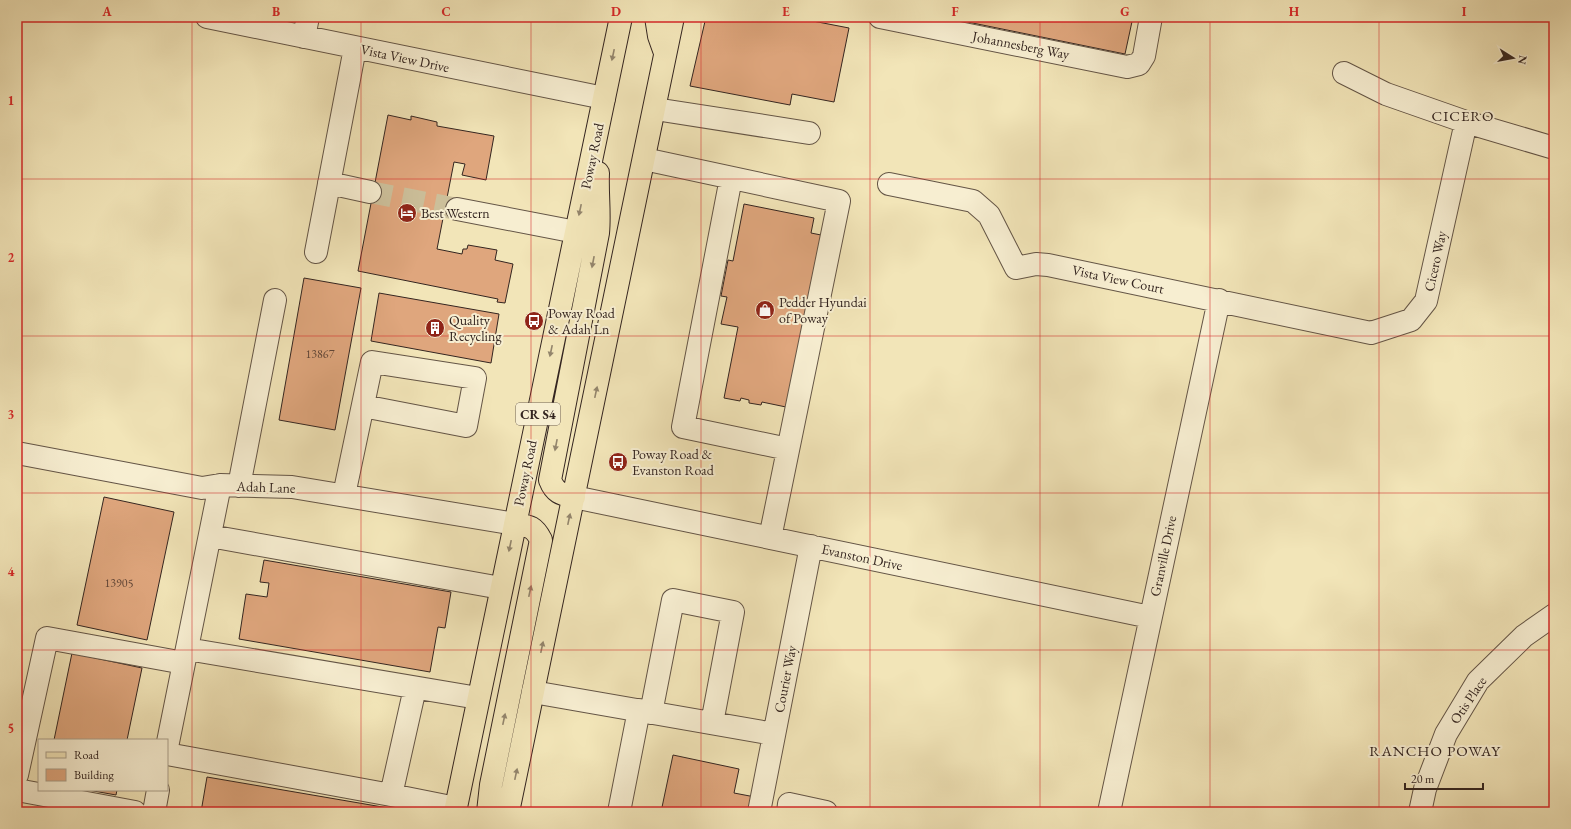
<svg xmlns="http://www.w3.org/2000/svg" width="1571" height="829" font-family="'EB Garamond',serif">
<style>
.building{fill:#dfa67d;stroke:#342520}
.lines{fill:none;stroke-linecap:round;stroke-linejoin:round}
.minor-tunnel{stroke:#ccbf9a;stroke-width:22;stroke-dasharray:22 11;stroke-linecap:butt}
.minor-casing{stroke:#645546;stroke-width:24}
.major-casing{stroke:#342520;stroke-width:24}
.minor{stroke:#f7eed1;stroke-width:22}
.major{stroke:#f2e5b8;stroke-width:22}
.oneway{fill:#93856c}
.grid{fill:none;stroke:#d62828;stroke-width:1;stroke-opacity:0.55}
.labels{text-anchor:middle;stroke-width:4;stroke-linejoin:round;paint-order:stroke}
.number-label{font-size:12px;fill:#5f4537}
.shield{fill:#f7eed1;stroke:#6e6155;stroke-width:1}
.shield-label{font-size:13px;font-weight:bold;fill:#342520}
.street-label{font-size:14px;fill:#342520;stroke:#f7eed1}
.poi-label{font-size:14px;fill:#342520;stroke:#f7eed1;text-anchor:start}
.neighbourhood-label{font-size:15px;letter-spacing:1px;fill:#342520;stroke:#f7eed1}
.neatline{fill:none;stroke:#d62828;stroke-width:1.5}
.grid-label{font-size:13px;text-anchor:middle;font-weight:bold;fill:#d62828}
</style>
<rect width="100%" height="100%" fill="#f2e5b8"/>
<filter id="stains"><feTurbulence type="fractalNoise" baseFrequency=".005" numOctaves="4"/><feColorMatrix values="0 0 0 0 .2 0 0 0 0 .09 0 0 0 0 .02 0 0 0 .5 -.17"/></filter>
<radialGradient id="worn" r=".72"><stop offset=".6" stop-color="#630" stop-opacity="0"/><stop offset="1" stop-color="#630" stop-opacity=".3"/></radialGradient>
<path class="building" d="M 706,17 L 792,17 L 849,28 L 834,102 L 792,94 L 790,105 L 690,86 Z
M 943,17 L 1133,17 L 1125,54 Z
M 388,115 L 411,120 L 411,116 L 437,122 L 437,126 L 494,136 L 486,180 L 462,175 L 465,164 L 454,162 L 437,249 L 462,254 L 463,249 L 467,249 L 468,245 L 497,250 L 495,260 L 513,264 L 505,303 L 497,302 L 498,299 L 358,271 Z
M 744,204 L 814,218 L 811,233 L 821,235 L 786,407 L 762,402 L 761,405 L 749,403 L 749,400 L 741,398 L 740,401 L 724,398 L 738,327 L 721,324 L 727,297 L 721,296 L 728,260 L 733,261 Z
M 304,278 L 361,288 L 335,430 L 279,420 Z
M 379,293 L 499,314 L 491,363 L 371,341 Z
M 104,497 L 174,512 L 147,640 L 77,625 Z
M 264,560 L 451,592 L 445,628 L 438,627 L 430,672 L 239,639 L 246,594 L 267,597 L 269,583 L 260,582 Z
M 72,653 L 142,668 L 127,740 L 54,740 Z
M 673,755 L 739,769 L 734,793 L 755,797 L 752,812 L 661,812 Z
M 207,777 L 400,810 L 400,812 L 201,812 Z
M 88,790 L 117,790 L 116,795 Z"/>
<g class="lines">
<path class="minor-tunnel" d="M 370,192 L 457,209"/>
<defs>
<path id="minor" d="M 207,17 L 604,98
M 880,17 L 1127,67 L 1139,64 L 1144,56 L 1151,17
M 304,37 L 308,17
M 1344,73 L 1386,94 L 1466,122 L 1554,148
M 655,109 L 809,133
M 644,159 L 839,201 L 770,538
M 731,178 L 683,427 L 788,449
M 329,183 L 370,192
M 889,184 L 973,201 L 989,215 L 1016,268 L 1036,264 L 1048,265 L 1371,333 L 1411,320 L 1426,301 L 1466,122
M 457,209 L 576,232
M 316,252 L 355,48
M 17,453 L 202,488 L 220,485 L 292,487 L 515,524
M 239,486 L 275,300
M 344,495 L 372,362 L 475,378 L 466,426 L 363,406
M 574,497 L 1150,617
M 210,536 L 501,588
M 187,649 L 478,698
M 415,688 L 391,795 L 456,808
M 533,692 L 774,734
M 651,713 L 673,600 L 733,612 L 712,723
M 167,747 L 220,485
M 167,754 L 391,795
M 17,775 L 47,638 L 184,663
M 17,790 L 135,812
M 154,812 L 158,790
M 619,812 L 639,710
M 759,812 L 811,546
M 788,812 L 789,804 L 826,812
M 1109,812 L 1219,300
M 1420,812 L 1425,789 L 1446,734 L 1478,681 L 1524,636 L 1554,615"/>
<path id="major" d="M 656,17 L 659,36 L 664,50
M 574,497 C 561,494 555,493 550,480 L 598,233 C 600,213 597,194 598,173
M 455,812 L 621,17
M 488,812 L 491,785 L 541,540 C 534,526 529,526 515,524
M 508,812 L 673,17"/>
</defs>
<use href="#minor" class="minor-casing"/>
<use href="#major" class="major-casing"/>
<use href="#minor" class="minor"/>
<use href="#major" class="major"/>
</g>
<defs><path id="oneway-solid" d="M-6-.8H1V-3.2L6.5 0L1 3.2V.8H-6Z"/></defs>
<g class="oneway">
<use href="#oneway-solid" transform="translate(613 55) rotate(102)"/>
<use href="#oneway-solid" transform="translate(580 210) rotate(102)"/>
<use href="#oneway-solid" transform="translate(593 262) rotate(101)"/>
<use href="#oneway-solid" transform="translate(551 351) rotate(102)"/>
<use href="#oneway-solid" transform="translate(596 392) rotate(-78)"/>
<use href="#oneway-solid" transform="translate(556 445) rotate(101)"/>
<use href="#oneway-solid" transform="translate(569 519) rotate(-78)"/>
<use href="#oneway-solid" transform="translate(510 546) rotate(102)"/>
<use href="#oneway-solid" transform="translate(530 591) rotate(-78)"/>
<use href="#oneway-solid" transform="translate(542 647) rotate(-78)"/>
<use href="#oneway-solid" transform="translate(504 719) rotate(-78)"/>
<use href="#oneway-solid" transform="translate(516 774) rotate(-78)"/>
</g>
<path class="grid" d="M 192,17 L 192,812M 361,17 L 361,812M 531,17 L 531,812M 701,17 L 701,812M 870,17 L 870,812M 1040,17 L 1040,812M 1210,17 L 1210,812M 1379,17 L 1379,812M 17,179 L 1554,179M 17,336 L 1554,336M 17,493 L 1554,493M 17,650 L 1554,650"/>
<defs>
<symbol id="hotel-disc" viewBox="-11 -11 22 22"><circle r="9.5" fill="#8f2418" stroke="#f7eed1"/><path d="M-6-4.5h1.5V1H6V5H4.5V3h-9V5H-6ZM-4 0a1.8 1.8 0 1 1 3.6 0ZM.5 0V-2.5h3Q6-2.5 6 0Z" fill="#fff"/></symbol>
<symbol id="shop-disc" viewBox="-11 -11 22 22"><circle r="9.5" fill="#8f2418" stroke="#f7eed1"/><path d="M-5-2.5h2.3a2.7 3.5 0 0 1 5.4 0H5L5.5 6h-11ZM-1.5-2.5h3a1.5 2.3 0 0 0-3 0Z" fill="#fff"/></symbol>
<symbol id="bus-disc" viewBox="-11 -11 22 22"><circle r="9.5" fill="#8f2418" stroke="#f7eed1"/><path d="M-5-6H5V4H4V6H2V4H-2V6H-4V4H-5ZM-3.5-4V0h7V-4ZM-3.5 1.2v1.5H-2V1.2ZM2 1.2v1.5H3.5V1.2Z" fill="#fff"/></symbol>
<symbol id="building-disc" viewBox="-11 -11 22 22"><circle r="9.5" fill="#8f2418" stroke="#f7eed1"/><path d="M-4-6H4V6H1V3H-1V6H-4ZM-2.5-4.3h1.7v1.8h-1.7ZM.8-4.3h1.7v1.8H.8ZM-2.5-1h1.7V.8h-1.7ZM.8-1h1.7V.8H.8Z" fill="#fff"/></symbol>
</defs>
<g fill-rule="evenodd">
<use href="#hotel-disc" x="396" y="202" width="22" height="22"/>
<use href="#shop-disc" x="754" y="299" width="22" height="22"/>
<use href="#bus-disc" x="523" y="310" width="22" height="22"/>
<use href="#building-disc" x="424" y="317" width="22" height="22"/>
<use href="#bus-disc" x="607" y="451" width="22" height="22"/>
</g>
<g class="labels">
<g class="number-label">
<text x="320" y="358">13867</text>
<text x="119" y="587">13905</text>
</g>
<rect class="shield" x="516" y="403" width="44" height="22" rx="3"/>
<g class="shield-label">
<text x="538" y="419">CR S4</text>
</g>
<g class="street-label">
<text transform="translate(1021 45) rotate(11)" y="5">Johannesberg Way</text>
<text transform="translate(405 58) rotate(12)" y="5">Vista View Drive</text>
<text transform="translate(592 156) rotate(-78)" y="5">Poway Road</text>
<text transform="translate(1435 261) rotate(-78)" y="5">Cicero Way</text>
<text transform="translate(1118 279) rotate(12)" y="5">Vista View Court</text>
<text transform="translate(525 473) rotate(-78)" y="5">Poway Road</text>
<text transform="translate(266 487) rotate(2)" y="5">Adah Lane</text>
<text transform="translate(1163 556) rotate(-78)" y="5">Granville Drive</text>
<text transform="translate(862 557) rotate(12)" y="5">Evanston Drive</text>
<text transform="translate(785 679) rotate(-79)" y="5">Courier Way</text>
<text transform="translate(1468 700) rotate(-56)" y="5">Otis Place</text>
</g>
<g class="poi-label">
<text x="421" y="218">Best Western</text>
<text x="779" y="307">Pedder Hyundai<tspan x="779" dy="16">of Poway</tspan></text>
<text x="548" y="318">Poway Road<tspan x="548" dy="16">&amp; Adah Ln</tspan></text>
<text x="449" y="325">Quality<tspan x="449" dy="16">Recycling</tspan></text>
<text x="632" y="459">Poway Road &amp;<tspan x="632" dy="16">Evanston Road</tspan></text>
</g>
<g class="neighbourhood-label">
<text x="1463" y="121">CICERO</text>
<text x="1435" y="756">RANCHO POWAY</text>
</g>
</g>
<rect width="1571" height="829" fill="none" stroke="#f2e5b8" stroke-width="44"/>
<rect x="38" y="739" width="130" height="52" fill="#f7eed1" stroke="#a99e8a"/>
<rect x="46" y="752" width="20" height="6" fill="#f2e5b8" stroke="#a99e8a"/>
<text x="74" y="759" font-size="12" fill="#342520">Road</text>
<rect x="46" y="769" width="20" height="12" fill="#dfa67d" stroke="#a99e8a"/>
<text x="74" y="779" font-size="12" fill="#342520">Building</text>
<g transform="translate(1513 58) rotate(101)" stroke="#f7eed1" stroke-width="3" paint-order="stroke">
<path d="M0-3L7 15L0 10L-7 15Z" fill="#342520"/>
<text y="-6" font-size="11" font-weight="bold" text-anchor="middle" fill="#342520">N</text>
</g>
<path d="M1405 783v6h78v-6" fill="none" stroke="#342520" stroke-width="2"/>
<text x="1411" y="783" font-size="12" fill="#342520" stroke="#f7eed1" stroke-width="3" paint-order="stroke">20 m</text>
<rect x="22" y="22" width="1527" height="785" class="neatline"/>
<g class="grid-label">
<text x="107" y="16">A</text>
<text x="276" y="16">B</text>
<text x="446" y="16">C</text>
<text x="616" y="16">D</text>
<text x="786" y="16">E</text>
<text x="955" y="16">F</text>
<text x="1125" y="16">G</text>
<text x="1294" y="16">H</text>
<text x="1464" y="16">I</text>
<text x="11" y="105">1</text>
<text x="11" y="262">2</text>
<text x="11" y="419">3</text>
<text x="11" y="576">4</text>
<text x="11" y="733">5</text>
</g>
<rect width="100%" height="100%" filter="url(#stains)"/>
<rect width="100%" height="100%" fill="url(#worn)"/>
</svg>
